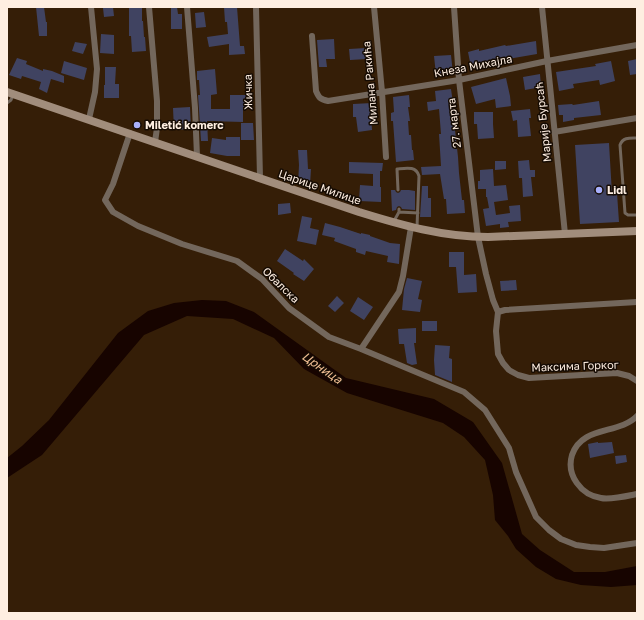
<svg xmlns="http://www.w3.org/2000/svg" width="644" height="620" font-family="'Golos Text',sans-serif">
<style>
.water{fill:#170400}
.building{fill:#404361}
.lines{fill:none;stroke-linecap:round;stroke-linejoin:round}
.lane{stroke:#73675c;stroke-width:3}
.street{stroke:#73675c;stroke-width:6}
.secondary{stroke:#a18d7c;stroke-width:8}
.poi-dot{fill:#a8b0fc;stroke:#150b03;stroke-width:1.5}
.labels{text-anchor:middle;stroke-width:3;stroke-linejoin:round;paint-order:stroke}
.street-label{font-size:11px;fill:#feeee1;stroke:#150b03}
.poi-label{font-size:11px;font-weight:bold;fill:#feeee1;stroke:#150b03;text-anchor:start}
.water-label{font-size:12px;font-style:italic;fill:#efbd92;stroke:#150b03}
</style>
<rect width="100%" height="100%" fill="#351e07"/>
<path class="water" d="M 202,300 L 226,301 L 254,312 L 346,378 L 434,399 L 473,422 L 502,463 L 522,534 L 540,550 L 574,572 L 605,572 L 637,566 L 637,585 L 611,587 L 581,585 L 556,579 L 536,567 L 516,549 L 508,536 L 495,520 L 493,495 L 485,460 L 464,437 L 443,423 L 347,393 L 304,369 L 274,338 L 233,319 L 187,316 L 144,335 L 42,455 L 7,478 L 7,458 L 22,446 L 49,420 L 118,333 L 148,311 L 174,303 Z"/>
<path class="building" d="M 36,7 L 44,7 L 46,22 L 47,22 L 47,36 L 39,36 Z
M 113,7 L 114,16 L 104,17 L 103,8 Z
M 129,7 L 142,7 L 142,21 L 143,21 L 144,37 L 145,37 L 146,51 L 132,52 L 131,36 L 129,36 Z
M 171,7 L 177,7 L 178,14 L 182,14 L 182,29 L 171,29 Z
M 224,7 L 237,7 L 240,46 L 244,46 L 245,54 L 229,55 L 229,44 L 209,47 L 207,37 L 228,34 L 227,22 L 225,22 Z
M 204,12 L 206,27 L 196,28 L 195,13 Z
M 101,34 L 114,35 L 114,54 L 100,53 Z
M 334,39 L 335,59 L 326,59 L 327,67 L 319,67 L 317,40 Z
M 536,41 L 537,54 L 508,59 L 471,67 L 468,52 L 479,49 L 479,51 L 505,45 L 506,46 Z
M 75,42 L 87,44 L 83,54 L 72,51 Z
M 366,48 L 367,59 L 350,60 L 349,49 Z
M 451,55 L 453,74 L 436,75 L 434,56 Z
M 17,58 L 27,61 L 26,64 L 43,71 L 43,69 L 52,71 L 64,76 L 64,83 L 51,79 L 47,93 L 39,89 L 41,82 L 22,76 L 21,79 L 9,75 Z
M 637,59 L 637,74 L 630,75 L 628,61 Z
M 64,61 L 87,68 L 84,80 L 61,73 Z
M 611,61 L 615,81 L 600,85 L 599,80 L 573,84 L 574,88 L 559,91 L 556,72 L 596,66 L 595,64 Z
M 105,67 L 116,67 L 115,84 L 119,84 L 119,98 L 104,98 L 104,85 L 105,85 Z
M 215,69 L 217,94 L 211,95 L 211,109 L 230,109 L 230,95 L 250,95 L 250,107 L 243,107 L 243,122 L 207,121 L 208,141 L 201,141 L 198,95 L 200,95 L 199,80 L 197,80 L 197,71 Z
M 540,74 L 541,87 L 525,90 L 523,77 Z
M 506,78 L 510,96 L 511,106 L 496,108 L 495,99 L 476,104 L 471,87 Z
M 451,89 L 454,110 L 451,110 L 451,112 L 455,112 L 456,130 L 455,130 L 458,157 L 459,173 L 462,200 L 464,200 L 465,213 L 447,214 L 446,199 L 444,199 L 440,174 L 422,175 L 421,167 L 441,166 L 439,134 L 441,134 L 439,109 L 428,111 L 427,102 L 436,101 L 435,91 Z
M 409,95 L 410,107 L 408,107 L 410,121 L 408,121 L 409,135 L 411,135 L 412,150 L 413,150 L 414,160 L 396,162 L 393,121 L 391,121 L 391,113 L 394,112 L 393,97 Z
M 599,101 L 601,115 L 574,118 L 574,120 L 563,122 L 563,115 L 559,115 L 558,105 L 572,104 L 573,105 Z
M 372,103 L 372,117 L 371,117 L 372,130 L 358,132 L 356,117 L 353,117 L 353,104 Z
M 190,107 L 191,129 L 174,130 L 173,108 Z
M 530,109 L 531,118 L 529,118 L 531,136 L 518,137 L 517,120 L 513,121 L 511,111 Z
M 474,112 L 493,112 L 493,124 L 494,138 L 478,139 L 477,124 L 474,124 Z
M 241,123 L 253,123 L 254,140 L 241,140 Z
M 226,137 L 240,137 L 240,156 L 227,156 L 210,153 L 212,138 L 226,140 Z
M 609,143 L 612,194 L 617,193 L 619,222 L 580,224 L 575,145 Z
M 298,150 L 307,150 L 308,169 L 311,169 L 310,185 L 298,185 L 299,165 Z
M 529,160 L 530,170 L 535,170 L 535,177 L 531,177 L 533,196 L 523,197 L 522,178 L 519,178 L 518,161 Z
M 495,161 L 506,161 L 506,169 L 495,170 Z
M 349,162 L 383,163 L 382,171 L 380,171 L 380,187 L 381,187 L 381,202 L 359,201 L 360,185 L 373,186 L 373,174 L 349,173 Z
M 493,169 L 494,186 L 506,185 L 508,200 L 494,202 L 496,215 L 510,213 L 509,206 L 520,205 L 521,221 L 508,222 L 509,227 L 500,228 L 500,224 L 486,226 L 483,209 L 489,208 L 487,197 L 486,197 L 486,189 L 478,189 L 478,181 L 480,181 L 480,170 Z
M 422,186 L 428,186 L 428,198 L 431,198 L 431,217 L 420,217 Z
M 391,190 L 395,190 L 396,192 L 398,193 L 400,192 L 401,190 L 409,190 L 415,191 L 415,210 L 402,209 L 401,207 L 399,206 L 397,207 L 396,210 L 392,211 Z
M 290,203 L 291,213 L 278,215 L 278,204 Z
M 302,216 L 312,218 L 310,228 L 319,230 L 316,245 L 297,241 Z
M 325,223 L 340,227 L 361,234 L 361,233 L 370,235 L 370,236 L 390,243 L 400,244 L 399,264 L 387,262 L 388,256 L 366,251 L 365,255 L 356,252 L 356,249 L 334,241 L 335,238 L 322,235 Z
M 285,249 L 303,261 L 304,259 L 314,269 L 304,281 L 293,274 L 294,273 L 277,261 Z
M 449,252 L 464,252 L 464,275 L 476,274 L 477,292 L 458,293 L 456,267 L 449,267 Z
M 407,278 L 422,281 L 418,299 L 422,300 L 420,312 L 402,310 L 404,289 Z
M 516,280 L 517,290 L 501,291 L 500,281 Z
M 337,296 L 344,303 L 335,312 L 328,306 Z
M 358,297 L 373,307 L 364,320 L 350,311 Z
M 422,321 L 437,321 L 437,331 L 422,331 Z
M 416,328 L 416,343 L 414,343 L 417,364 L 412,365 L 407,363 L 404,344 L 399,344 L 398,329 Z
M 435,345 L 450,346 L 449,358 L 452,359 L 452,382 L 435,375 L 434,360 Z
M 598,442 L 598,443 L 612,442 L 614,453 L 590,458 L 588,444 Z
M 626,455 L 627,462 L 616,464 L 615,456 Z"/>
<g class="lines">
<path class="lane" d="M 7,103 L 11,100 L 13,95
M 637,138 C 630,138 623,137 620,145 L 625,213 L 628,215 L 637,215
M 398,190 L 397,169 C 407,168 416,166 419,176 L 417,227
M 399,212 L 418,213
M 394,221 L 399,212 L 399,209"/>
<path class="street" d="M 149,7 L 157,101 L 157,128 L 155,142
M 187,7 L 195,108 L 197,156
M 256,7 L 260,178
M 374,7 L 382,92 L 386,157
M 454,7 L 459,80 L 478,237 L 486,274 L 493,300 L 498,312 L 496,331 L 498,354 L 503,363 L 509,370 L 518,375 L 529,378 L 617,373 L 629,376 L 637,381
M 542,7 L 565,234
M 312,36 L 316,91 C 319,98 320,99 328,101 L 459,80 L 547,61 L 637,45
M 89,119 L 95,92 L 97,69 L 91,7
M 554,132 L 637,118
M 130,133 L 113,184 L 105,200 L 113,212 L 138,226 L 182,244 L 237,261 L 262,279 L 289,308 L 329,337 L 361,349 L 464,392 L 485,410 L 509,448 L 516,472 L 536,517 L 549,530 L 561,539 L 576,545 L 590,547 L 604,548 L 637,543
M 498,312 L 505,310 L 637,302
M 361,349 L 399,292 L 403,276 L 411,227
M 637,416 C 619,435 582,425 572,455 C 566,475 581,495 601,498 C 610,500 627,496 637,494"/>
<path class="secondary" d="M 7,92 L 359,212 C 401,225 443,237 488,237 L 637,231"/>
</g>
<g class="poi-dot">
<circle cx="137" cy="125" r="4"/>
<circle cx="599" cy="190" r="4"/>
</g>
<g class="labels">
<g class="street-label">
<text transform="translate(473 66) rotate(-11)" y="4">Кнеза Михајла</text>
<text transform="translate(370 83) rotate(-95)" y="4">Милана Ракића</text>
<text transform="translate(248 92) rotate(-91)" y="4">Жичка</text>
<text transform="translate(543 122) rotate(-96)" y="4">Марије Бурсаћ</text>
<text transform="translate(454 123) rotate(-97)" y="4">27. марта</text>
<text transform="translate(320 187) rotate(19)" y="4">Царице Милице</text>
<text transform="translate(281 285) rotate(44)" y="4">Обалска</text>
<text transform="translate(575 366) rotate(-2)" y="4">Максима Горког</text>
</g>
<g class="poi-label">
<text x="145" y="129">Miletić komerc</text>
<text x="607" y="194">Lidl</text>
</g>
<g class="water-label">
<text transform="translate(322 368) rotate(35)" y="4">Црница</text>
</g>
</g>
<rect width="644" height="620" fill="none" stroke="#feeee1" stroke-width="16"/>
</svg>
